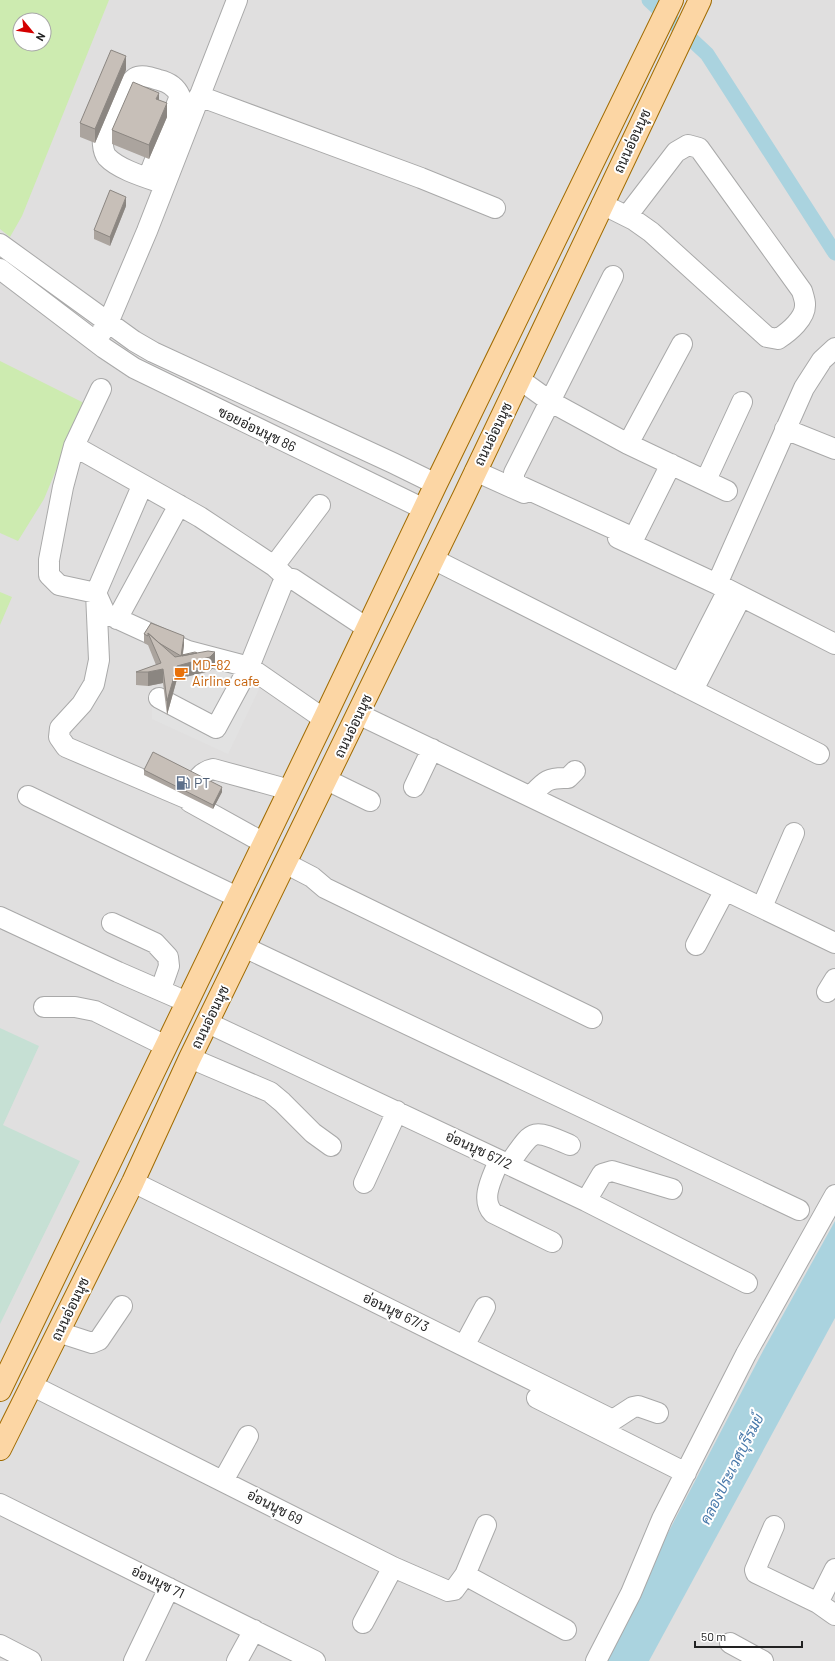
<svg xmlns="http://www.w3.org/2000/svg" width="835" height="1661" font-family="Barlow,Sarabun,sans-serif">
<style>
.residential{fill:#e0dfdf;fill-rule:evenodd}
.grass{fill:#cdebb0;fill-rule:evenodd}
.wetland{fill:#c6e0d4}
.parking{fill:#e2e2e2}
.water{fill:#aad3df}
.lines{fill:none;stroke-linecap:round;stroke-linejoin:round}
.canal{stroke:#aad3df;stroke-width:15}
.minor-casing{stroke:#a9a9a9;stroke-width:22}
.major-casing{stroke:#a06b00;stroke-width:24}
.minor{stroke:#fff;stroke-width:20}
.major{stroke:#fcd6a4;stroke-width:22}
.wall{fill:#aba49e}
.shaded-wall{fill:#8b8681}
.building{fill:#c7bfb8;stroke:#8b8681}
.labels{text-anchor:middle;stroke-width:4;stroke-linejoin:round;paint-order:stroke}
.street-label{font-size:14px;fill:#222;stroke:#fff}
.food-label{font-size:14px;fill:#c56008;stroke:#fff;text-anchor:start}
.service-label{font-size:14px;fill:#4e5e75;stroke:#fff;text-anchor:start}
.water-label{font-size:15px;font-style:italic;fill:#4a7aab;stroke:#fff}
</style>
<rect width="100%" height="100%" fill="#f2efe9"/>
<path class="residential" d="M 0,0 L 835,0 L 835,1661 L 0,1661 ZM 20,20 L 44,20 L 44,44 L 20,44 Z"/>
<path class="grass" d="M 0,0 L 109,0 L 22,216 L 10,237 L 0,229 ZM 20,20 L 44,20 L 44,44 L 20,44 Z
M 0,361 L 84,403 L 44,499 L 18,541 L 0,533 Z
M 0,592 L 12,597 L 0,625 Z"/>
<path class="wetland" d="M 0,1028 L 39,1046 L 3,1125 L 80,1161 L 0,1324 Z"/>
<path class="parking" d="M 224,670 L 259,689 L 228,754 L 152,719 L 152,689 Z"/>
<path class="water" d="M 835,1221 L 835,1318 L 649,1661 L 601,1661 L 764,1349 Z"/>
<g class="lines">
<path class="canal" d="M 649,0 L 707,54 L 835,253"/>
<defs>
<path id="minor" d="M 199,96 L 421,178 L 495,208
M 148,178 L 180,96 C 176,87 168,82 159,80 C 152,78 142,74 135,78 C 127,83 107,120 104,130 C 102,137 102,151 107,157 C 119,170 148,178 165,184
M 602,204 L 634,220 L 651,232 L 767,337 L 778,339 C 789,332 806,318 805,304 C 805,300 803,295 802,291 L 699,148 L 688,145 L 676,152 L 627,216
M 0,244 L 134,341 L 153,352 L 393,463 L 436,484
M 0,269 L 104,348 L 134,368 L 424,509
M 613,276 L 514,473 L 514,481 L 518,485 L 634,538 L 671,464
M 101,333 L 108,323 L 147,231 L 237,0
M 519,379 L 551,402 L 628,444 L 727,491
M 101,389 L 74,446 L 63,487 L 49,560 L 49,575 L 59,585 L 96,593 L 105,613 L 188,651 L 249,667 L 216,728 L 159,698
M 785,429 L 835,449
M 628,444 L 682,344
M 74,446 L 200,517 L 274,566 L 287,578
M 475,471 L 524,493
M 706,480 L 742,402
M 142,486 L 96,593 L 99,660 L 94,684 L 82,704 L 60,728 L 59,737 L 66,747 L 188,799
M 618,538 L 717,584 L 835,644
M 433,559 L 819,754
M 274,566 L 320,505
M 717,584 L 804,388 L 822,360 L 835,348
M 117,619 L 179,505
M 680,684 L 728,590
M 693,690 L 741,597
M 358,714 L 835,943
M 324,719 L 249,667 L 282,585 L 287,578 L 293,579 L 367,628
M 327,780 L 370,801
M 414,787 L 432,749
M 28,796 L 237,897
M 531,796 C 544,782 547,777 568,778 L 575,771
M 264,843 L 190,802 L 188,797 C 194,785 198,772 213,769 L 290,790
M 285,863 L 312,877 L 325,888 L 592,1018
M 762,907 L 794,833
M 0,917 L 118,972 L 187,1002
M 112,923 L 155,943 L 168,957 L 169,966 L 161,989
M 696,945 L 725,890
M 244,947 L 799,1210
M 827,992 L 835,979
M 44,1007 L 75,1007 L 95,1011 L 166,1046
M 208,1023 L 586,1201 L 747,1283
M 190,1058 L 270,1092 L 282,1102 L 313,1133 L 331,1146
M 499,1160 C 494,1175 479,1198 493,1213 L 552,1242
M 509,1164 C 534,1129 530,1128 570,1145
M 133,1182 L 613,1420 L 633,1407 L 638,1406 L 658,1413
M 364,1183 L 397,1111
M 586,1201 L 602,1174 L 612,1171 L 672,1189
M 58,1332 L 92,1343 L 99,1340 L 122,1306
M 464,1346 L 485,1307
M 31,1385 L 393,1567 L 448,1591 L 454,1590 L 465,1575 L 486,1525
M 537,1398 L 686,1473
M 223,1481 L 248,1436
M 0,1504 L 315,1661
M 774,1526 L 755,1570 L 756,1573 L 818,1603 L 835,1615
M 465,1575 L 566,1630
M 818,1603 L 835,1569
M 363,1623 L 393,1567
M 730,1643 L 763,1661
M 0,1645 L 31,1661
M 134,1661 L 169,1588
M 237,1661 L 254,1630
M 596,1661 L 631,1593 L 662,1519 L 746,1354 L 835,1195"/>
<path id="major" d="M 0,1390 L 324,719 L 436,484 L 672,0
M 0,1449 L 133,1182 L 190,1058 L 464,496 L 700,0"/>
</defs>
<use href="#minor" class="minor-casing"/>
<use href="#major" class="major-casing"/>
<use href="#minor" class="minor"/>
<use href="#major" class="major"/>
</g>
<path class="wall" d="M 126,70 L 95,143 L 80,137 L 80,123 Z
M 159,100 L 167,117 L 149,159 L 112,144 L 112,130 Z
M 126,206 L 110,246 L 94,239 L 94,230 Z
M 151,623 L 184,645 L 183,654 L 215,666 L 210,671 L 177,679 L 167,715 L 163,683 L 148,686 L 136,685 L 136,672 L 156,665 L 148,645 L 144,643 L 144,634 Z
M 144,770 L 222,792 L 213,809 L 144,775 Z"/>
<path class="shaded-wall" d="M 126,56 L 126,70 L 95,143 L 95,129 Z
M 159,93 L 159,106 L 156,99 Z
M 167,103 L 167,117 L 149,159 L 149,145 Z
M 126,197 L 126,206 L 110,246 L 110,237 Z
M 184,636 L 184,645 L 182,657 L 215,652 L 215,666 L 210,671 L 177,679 L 167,715 L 167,701 L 177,666 L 181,665 L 181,656 Z
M 163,669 L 163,683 L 148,686 L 148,672 Z
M 222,787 L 222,792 L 213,809 L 213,805 Z"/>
<path class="building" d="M 111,50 L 126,56 L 95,129 L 80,123 Z
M 133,82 L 159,93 L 156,99 L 167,103 L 149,145 L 112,130 Z
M 110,190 L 126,197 L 110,237 L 94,230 Z
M 151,623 L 184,636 L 181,656 L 159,643 L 148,633 L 148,636 L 144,634 Z
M 148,633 L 175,657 L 208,651 L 215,652 L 210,657 L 177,666 L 167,701 L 163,669 L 148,672 L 136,672 L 161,663 Z
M 195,652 L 197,653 L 182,656 L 182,655 Z
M 153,752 L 222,787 L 213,805 L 144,770 Z"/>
<defs>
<symbol id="cafe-bare" viewBox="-9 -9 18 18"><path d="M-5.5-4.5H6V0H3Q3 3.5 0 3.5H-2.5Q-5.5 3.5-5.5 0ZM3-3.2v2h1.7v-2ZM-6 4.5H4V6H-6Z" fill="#e8710a" stroke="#fff" stroke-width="2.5" paint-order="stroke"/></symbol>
<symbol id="fuel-bare" viewBox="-9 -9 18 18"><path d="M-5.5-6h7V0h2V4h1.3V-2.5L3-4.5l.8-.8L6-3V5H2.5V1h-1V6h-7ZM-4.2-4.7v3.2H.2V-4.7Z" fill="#5c6f8a" stroke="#fff" stroke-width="2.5" paint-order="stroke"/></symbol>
</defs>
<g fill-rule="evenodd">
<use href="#cafe-bare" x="171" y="663" width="20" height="20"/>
<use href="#fuel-bare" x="173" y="773" width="20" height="20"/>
</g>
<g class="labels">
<g class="street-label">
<text transform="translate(632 141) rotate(-65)" y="5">ถนนอ่อนนุช</text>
<text transform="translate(257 429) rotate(26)" y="5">ซอยอ่อนนุช 86</text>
<text transform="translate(493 434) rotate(-64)" y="5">ถนนอ่อนนุช</text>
<text transform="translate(353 726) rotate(-64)" y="5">ถนนอ่อนนุช</text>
<text transform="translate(210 1017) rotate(-64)" y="5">ถนนอ่อนนุช</text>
<text transform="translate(479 1150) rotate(25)" y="5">อ่อนนุช 67/2</text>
<text transform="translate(70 1309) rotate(-64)" y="5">ถนนอ่อนนุช</text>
<text transform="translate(396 1312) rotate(26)" y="5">อ่อนนุช 67/3</text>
<text transform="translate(275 1507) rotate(27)" y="5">อ่อนนุช 69</text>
<text transform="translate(158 1582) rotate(26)" y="5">อ่อนนุช 71</text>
</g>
<g class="food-label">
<text x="192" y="670">MD-82<tspan x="192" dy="16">Airline cafe</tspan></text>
</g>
<g class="service-label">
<text x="194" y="788">PT</text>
</g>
<g class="water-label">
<text transform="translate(732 1469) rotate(-63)" y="5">คลองประเวศบุรีรมย์</text>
</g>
</g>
<g transform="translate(32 32) rotate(119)"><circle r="19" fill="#ffffff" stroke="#a7a7a7"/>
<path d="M0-3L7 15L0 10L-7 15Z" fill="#d40000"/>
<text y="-6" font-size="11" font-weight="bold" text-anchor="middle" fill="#222222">N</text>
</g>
<path d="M695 1641v6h107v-6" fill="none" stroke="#222222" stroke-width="2"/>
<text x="701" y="1641" font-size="12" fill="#222222" stroke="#ffffff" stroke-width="3" paint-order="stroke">50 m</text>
</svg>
